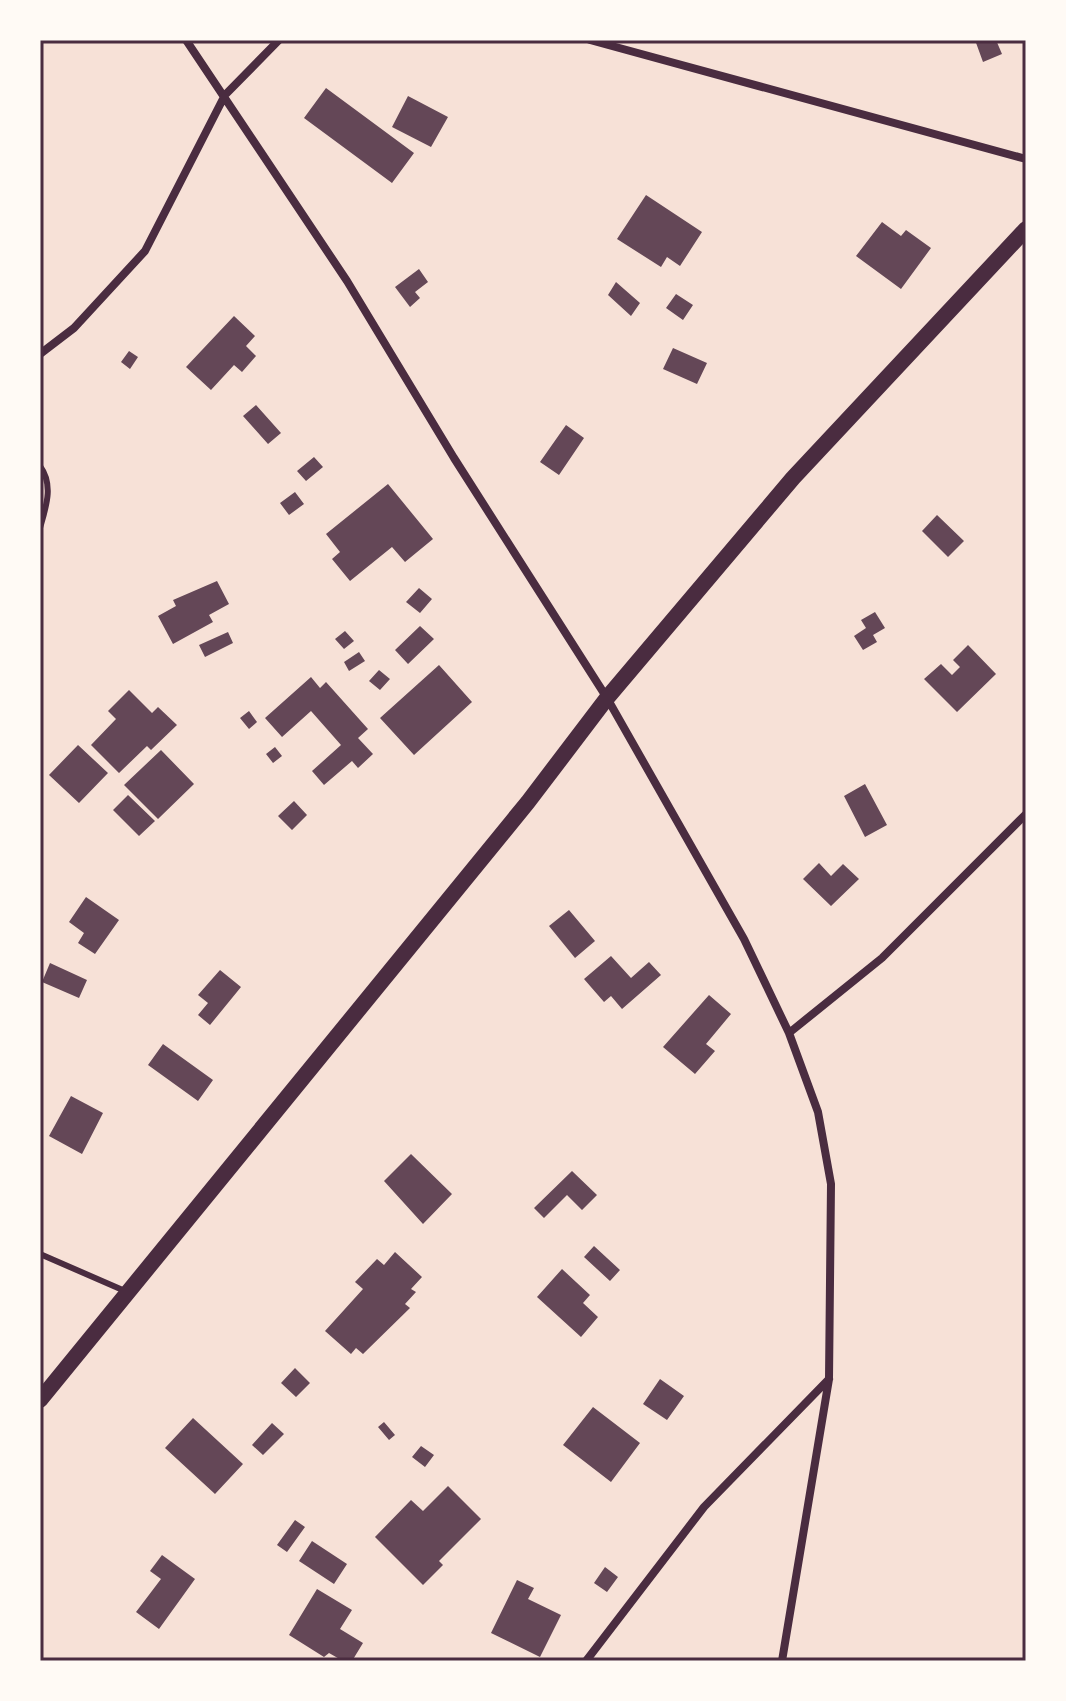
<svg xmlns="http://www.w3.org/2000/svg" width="1066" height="1701" font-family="'Titillium Web',sans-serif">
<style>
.building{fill:#644757}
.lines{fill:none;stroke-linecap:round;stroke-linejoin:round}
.service{stroke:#4a2c40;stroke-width:6}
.minor{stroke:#4a2c40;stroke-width:8}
.secondary{stroke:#4a2c40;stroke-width:16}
.neatline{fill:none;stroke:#4a2c40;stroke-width:3}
</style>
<rect width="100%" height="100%" fill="#f7e1d7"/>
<path class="building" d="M 975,40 L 996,40 L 1002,54 L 983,62 Z
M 326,88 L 414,153 L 392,183 L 304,118 Z
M 408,96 L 448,117 L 431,147 L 392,127 Z
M 646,195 L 702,232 L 680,266 L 667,257 L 661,267 L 617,239 Z
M 882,222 L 901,236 L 906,230 L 931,248 L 901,289 L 856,256 Z
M 419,269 L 428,282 L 415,292 L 420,298 L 410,307 L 395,287 Z
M 616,282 L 640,303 L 631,316 L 608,295 Z
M 676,294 L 693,305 L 683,320 L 666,308 Z
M 234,316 L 255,336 L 246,346 L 256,356 L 242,372 L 234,365 L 211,390 L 186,367 Z
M 673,348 L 707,363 L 697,384 L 663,369 Z
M 129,351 L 138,357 L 130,369 L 121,362 Z
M 256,405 L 281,433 L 268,444 L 243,416 Z
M 566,425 L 584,438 L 559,475 L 540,462 Z
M 314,457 L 323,467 L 306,481 L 297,471 Z
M 388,484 L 433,539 L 405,562 L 392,547 L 350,581 L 332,559 L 340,552 L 326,534 Z
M 295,492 L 304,504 L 289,515 L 280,503 Z
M 937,515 L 964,541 L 948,557 L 922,531 Z
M 217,581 L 229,604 L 209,615 L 213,622 L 173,644 L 158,616 L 176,606 L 173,600 Z
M 419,588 L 432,599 L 420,613 L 406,602 Z
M 875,612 L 885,628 L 873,635 L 877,642 L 863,650 L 854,636 L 866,628 L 861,620 Z
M 420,626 L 434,639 L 408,664 L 395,650 Z
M 345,631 L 354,641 L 344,649 L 335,639 Z
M 228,632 L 233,643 L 205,657 L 199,645 Z
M 968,645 L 996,674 L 957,712 L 924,679 L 941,664 L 952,675 L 960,667 L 953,660 Z
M 359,652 L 365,661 L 349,671 L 344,662 Z
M 439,665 L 472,702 L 414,755 L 380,718 Z
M 379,670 L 390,679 L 380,690 L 369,681 Z
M 311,677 L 320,688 L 326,682 L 368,729 L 358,738 L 373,754 L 358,768 L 352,761 L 324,785 L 312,771 L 341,745 L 311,711 L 282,737 L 265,718 Z
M 129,690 L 152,713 L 158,707 L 177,725 L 151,750 L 147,746 L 119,773 L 91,745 L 116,719 L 108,711 Z
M 249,711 L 257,722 L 249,729 L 240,718 Z
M 78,745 L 108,773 L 79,803 L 49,775 Z
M 275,747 L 282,756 L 273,763 L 266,754 Z
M 161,750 L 194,784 L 158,819 L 124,785 Z
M 865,784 L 887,825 L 865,837 L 844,796 Z
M 128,795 L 155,821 L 139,836 L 113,810 Z
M 294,801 L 307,815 L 292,830 L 278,816 Z
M 819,863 L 831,876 L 843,864 L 859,879 L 831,906 L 803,879 Z
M 86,897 L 119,920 L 95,954 L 78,943 L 84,933 L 69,922 Z
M 569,910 L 595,941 L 575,958 L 549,926 Z
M 611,956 L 631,978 L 649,962 L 661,975 L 622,1009 L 611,996 L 604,1002 L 584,979 Z
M 50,963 L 87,980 L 79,998 L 42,982 Z
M 220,970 L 241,987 L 210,1025 L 198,1015 L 208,1003 L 198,995 Z
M 709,995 L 731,1014 L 706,1044 L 715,1051 L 695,1074 L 663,1047 Z
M 163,1044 L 213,1080 L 198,1101 L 148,1065 Z
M 71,1096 L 103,1113 L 82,1154 L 49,1136 Z
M 411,1154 L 452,1194 L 423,1224 L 384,1181 Z
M 572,1171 L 597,1195 L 582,1210 L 567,1195 L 544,1218 L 534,1208 Z
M 594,1246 L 620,1270 L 610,1281 L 584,1257 Z
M 395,1252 L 422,1277 L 411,1289 L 416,1292 L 405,1304 L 410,1308 L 363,1354 L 356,1348 L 351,1354 L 325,1331 L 363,1289 L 355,1282 L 377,1259 L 384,1265 Z
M 562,1269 L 590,1295 L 583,1303 L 598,1317 L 581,1337 L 537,1297 Z
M 295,1368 L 310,1383 L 296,1397 L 281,1383 Z
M 660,1379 L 684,1396 L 667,1420 L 643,1404 Z
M 593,1407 L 640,1443 L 611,1482 L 563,1445 Z
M 193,1418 L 243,1464 L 215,1494 L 165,1448 Z
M 384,1422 L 395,1435 L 389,1440 L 378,1427 Z
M 272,1423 L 284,1434 L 263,1455 L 252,1445 Z
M 421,1446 L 434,1455 L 425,1467 L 412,1457 Z
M 448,1486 L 481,1519 L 439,1561 L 443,1565 L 423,1585 L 375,1537 L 411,1500 L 423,1511 Z
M 295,1520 L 305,1527 L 287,1552 L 277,1545 Z
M 312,1541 L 347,1564 L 334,1584 L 299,1561 Z
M 162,1555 L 195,1579 L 159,1629 L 136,1612 L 161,1579 L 150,1571 Z
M 605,1567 L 618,1577 L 607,1592 L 594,1583 Z
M 517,1580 L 534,1588 L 528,1599 L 561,1615 L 540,1657 L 491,1633 Z
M 317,1589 L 352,1610 L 340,1629 L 363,1643 L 352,1661 L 343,1661 L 329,1653 L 324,1657 L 289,1635 Z"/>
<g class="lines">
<path class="service" d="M 40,466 C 54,485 46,507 40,528
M 40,1254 L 125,1291"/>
<path class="minor" d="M 186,40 L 347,281 L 454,458 L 607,698 L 744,939 L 789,1033 L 818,1112 L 831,1184 L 829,1379 L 782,1661
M 590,40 L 1026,159
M 40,354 L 74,328 L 145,251 L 225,95 L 279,40
M 789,1033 L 882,958 L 1026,814
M 586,1661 L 704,1507 L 829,1379"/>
<path class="secondary" d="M 40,1400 L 528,802 L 607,698 L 793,478 L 1026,229"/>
</g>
<rect width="1066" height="1701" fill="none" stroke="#fffaf5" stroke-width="84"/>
<rect x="42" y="42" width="982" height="1617" class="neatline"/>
</svg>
